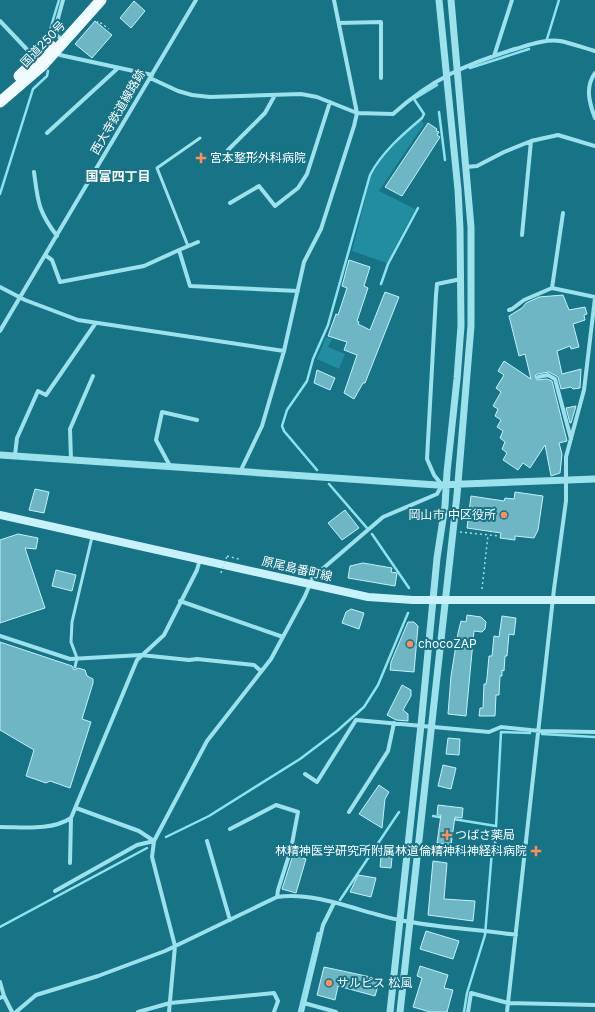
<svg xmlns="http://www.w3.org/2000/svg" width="595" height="1012" font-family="Inter,'Noto Sans JP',sans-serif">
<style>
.green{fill:#228da1}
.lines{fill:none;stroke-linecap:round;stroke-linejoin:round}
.stream{stroke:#8fe2f0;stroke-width:2.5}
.building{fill:#6fb6c4;stroke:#c2f1fa}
.path{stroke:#9de1ed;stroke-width:1.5;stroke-dasharray:2 3;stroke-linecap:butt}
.service{stroke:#9de1ed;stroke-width:3}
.minor{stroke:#9de1ed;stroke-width:4}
.tertiary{stroke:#9de1ed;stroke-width:7}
.secondary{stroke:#c9f1f9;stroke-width:8}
.trunk{stroke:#f1fcff;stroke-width:11}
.path-bridge{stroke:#9de1ed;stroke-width:1.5;stroke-dasharray:2 3;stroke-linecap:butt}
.poi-dot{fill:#ff8e59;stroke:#177386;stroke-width:1.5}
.labels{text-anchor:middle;stroke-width:4;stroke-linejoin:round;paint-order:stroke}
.street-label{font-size:12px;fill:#fff;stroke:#177386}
.poi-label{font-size:12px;fill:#fff;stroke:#177386;text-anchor:start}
.neighbourhood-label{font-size:13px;font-weight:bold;fill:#fff;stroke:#177386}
</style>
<rect width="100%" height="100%" fill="#177386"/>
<path class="green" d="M 421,120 L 424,124 L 379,191 L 415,209 L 387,263 L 352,251 L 371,176 L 386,153 L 404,134 Z
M 326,337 L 332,339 L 328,347 L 345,354 L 339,369 L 317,359 Z"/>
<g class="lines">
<path class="stream" d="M 547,39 L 559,0
M 41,45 L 41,42 L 49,33 L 59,0
M 470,68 L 529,49
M 439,112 L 445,160
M 0,194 L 33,89 L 47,76 L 48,71
M 381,284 L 388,264 L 418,208
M 317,470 L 284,431 L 282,426 L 287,410 L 307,381 L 313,359 L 328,325 L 370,175 C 382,152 402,135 422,118 L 424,114 L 414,99 L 437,85
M 329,484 L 367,528
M 372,534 L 409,588
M 542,734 L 595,737
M 433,816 L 444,818
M 453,819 L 496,826
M 166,837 L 209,816 L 300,759 L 337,731 L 364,707 L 378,685 L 408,613
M 340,900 L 399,812
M 0,927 L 147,848
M 299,1012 L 318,933
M 464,1012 L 467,993 L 485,935 L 492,851 L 495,846 L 501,732 L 530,733"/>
</g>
<path class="building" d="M 134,1 L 145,11 L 131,28 L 120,18 Z
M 95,21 L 112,35 L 92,58 L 75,44 Z
M 428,123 L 437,129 L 436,131 L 439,132 L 437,135 L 440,137 L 402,196 L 385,187 Z
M 349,260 L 370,267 L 364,286 L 368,288 L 357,321 L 359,322 L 358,324 L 370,330 L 385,292 L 399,297 L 365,383 L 363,383 L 354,399 L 344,393 L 357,355 L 344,350 L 347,342 L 328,336 L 336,314 L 338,315 L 347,288 L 342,286 Z
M 563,295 L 569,310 L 585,307 L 587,314 L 584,315 L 585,320 L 573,324 L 579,347 L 571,349 L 570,346 L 557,351 L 562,374 L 581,369 L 580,388 L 573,389 L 571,387 L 561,389 L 558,377 L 549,372 L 537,374 L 535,376 L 537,380 L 547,379 L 552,381 L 567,441 L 559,443 L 562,454 L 560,473 L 551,476 L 545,445 L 530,468 L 523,463 L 518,470 L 503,460 L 507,453 L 502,449 L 505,442 L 500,438 L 503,431 L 497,427 L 501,420 L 495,416 L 498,409 L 493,406 L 501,392 L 496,388 L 504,375 L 498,371 L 504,361 L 531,379 L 525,354 L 519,356 L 509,316 L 522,308 L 526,303 L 539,297 Z
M 317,370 L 335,378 L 330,390 L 314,383 Z
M 576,406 L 571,423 L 570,423 L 566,408 Z
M 35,489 L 49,492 L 44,513 L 29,510 Z
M 515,492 L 543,496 L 538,530 L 534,538 L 515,536 L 515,540 L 500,538 L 501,533 L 467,528 L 471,496 L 504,501 L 505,498 L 514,499 Z
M 345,510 L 359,528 L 342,540 L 328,523 Z
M 18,534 L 38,538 L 36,549 L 25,548 L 45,608 L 0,623 L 0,540 Z
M 363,563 L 392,568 L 391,572 L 397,573 L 395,586 L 348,578 L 350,566 Z
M 56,570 L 76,575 L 72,591 L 52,586 Z
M 351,609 L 364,613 L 359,629 L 342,623 L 346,612 Z
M 467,615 L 481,617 L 486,622 L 485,629 L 482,632 L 474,631 L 466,716 L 448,714 L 451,676 L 458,633 L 461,621 L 466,622 Z
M 502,616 L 516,618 L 514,635 L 509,634 L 507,656 L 505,656 L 504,671 L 502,670 L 502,676 L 500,676 L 499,695 L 496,695 L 495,716 L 479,716 L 480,708 L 483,708 L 484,684 L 486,684 L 487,678 L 489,656 L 492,656 L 494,636 L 499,637 Z
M 408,622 L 414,622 L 418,626 L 414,672 L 390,670 L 391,662 Z
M 0,642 L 72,666 L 74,670 L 78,668 L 85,670 L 87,676 L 93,679 L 93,683 L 82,719 L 91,722 L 70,788 L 50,781 L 46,783 L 26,776 L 34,750 L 0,730 Z
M 402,685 L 411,690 L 411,696 L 403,710 L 408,714 L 408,721 L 396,720 L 387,715 Z
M 448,738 L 460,739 L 459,755 L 446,754 Z
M 443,765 L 456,768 L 451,789 L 438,786 Z
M 379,785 L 389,792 L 385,799 L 382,828 L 359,814 Z
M 438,805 L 463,808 L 462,818 L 455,817 L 451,845 L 437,843 L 441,815 L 437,815 Z
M 382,846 L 393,847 L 391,868 L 380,867 Z
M 293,855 L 306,859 L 296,893 L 282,889 Z
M 433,861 L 447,863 L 444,899 L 475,901 L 473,921 L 428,915 Z
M 358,875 L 376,878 L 371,897 L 350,892 Z
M 426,931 L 459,941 L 453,959 L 420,949 Z
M 420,966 L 448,975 L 444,988 L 453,990 L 447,1012 L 430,1012 L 413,1007 L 422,978 L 417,976 Z
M 324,967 L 380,979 L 375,996 L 338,986 L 335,1000 L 317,995 Z"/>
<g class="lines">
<path class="path" d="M 97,23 L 98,21 L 109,29
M 460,532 L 499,536
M 227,556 L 239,559
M 482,589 L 488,535"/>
<path class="service" d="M 188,246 L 157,168 L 200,138
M 75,667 L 77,658 L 71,642 L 72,622 L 92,537"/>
<path class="minor" d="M 63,0 L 54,33 L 64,41
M 0,21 L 36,59
M 339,23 L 381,22 L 381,78
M 56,52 L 60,55 L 152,75
M 494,56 L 512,0
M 595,73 C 585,87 589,102 595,118
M 150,78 L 178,91 L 192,95 L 210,97 L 301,94 L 317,97 L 357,113 L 393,114 C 432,79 466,64 515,49 C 529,45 545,39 560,41 C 571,43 584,48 595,51
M 47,133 L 118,68
M 228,150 L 265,113 L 275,95
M 466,167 L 477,166 L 504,152 L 531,141 L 558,135 L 595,146
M 34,172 C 38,202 38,211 57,236
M 230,203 L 259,186 L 275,206 L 298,188 L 307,174 L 330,102
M 522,235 L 531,141
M 198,242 L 179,250 L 190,286 L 298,291
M 45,255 L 52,260 L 60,282 L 144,266 L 179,250
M 0,287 L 25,300 L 78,320 L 284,351
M 552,288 L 563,213
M 509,310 L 512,309 L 524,300 L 552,288 L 595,297
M 0,331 L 196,0
M 538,377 L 548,375 L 555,379 L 571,439
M 15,455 L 17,438 L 38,391 L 46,395 L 95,324
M 71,459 L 70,429 L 93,376
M 170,466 L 156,440 L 162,412 L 197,420
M 240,472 L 262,426 L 284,351 L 304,262 L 321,229 L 354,126 L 357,113 L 334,0
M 180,601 L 283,637
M 0,636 L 70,659 L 141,655 L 189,660 L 197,659 L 254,665 L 261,671
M 305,774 L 317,782 L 356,720 L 489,732 L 501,727 L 540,731 L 595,732
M 76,808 L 139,831 L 154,841
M 349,812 L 388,751 L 394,723
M 0,827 C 23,827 51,831 71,818 L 137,660 L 164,635 L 197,570 L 200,559
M 230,829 L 276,805 L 298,812 L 291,849 L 278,890 L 277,897
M 207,841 L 230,920
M 70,863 L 71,818
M 55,891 L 137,845 L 154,841
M 0,982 L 4,996
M 0,998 L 4,996 L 12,1012
M 304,1003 L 336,1012
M 16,1012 L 36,995 L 98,976 L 165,951 L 277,897 C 316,891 362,913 400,920 C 437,928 478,929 516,935
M 138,1012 L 170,1003 L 274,993 L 278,1001 L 274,1012
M 169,1012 L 175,946 L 152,857 L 154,841 L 207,741 L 271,659 L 305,596 L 313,577 L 383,517 L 437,494 L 442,485 L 434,475 L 427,459 L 436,295 L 437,284 L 461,279
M 302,1012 L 323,925 L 334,903
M 468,1012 L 471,993 L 508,1003 L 595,1005
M 507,1012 L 554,589 L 566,501 L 566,457 L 584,390 L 595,298"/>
<path class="tertiary" d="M 0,455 L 437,485 L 595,479
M 390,1012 L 421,725 L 437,558 L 445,506 L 447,472 L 457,379 L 461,326 L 460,229 L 458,190 L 439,0
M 400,1012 L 457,495 L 471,326 L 471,227 L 451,0"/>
<path class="secondary" d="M 0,515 L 368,597 L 413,600 L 595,600"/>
<path class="trunk" d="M 19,76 L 51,46
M 0,102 L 43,65 L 101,0"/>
<path class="path-bridge" d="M 221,573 L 227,556"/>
</g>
<g class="poi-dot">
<path d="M199 152h4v4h4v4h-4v4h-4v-4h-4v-4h4z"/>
<circle cx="504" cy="515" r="4"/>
<circle cx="410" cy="644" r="4"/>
<path d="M445 829h4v4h4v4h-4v4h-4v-4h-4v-4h4z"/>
<path d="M534 845h4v4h4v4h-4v4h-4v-4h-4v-4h4z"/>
<circle cx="329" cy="983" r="4"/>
</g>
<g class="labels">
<g class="street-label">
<text transform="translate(43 44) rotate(-46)" y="4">国道250号</text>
<text transform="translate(118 112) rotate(-60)" y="4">西大寺鉄道線路跡</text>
<text transform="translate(297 569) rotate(13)" y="4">原尾島番町線</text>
</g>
<g class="poi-label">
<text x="210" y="162">宮本整形外科病院</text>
<text x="496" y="519" text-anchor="end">岡山市 中区役所</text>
<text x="418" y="648">chocoZAP</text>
<text x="455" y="839">つばさ薬局</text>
<text x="527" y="855" text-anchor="end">林精神医学研究所附属林道倫精神科神経科病院</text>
<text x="337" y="987">サルピス 松風</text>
</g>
<g class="neighbourhood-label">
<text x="118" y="181">国富四丁目</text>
</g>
</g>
</svg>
